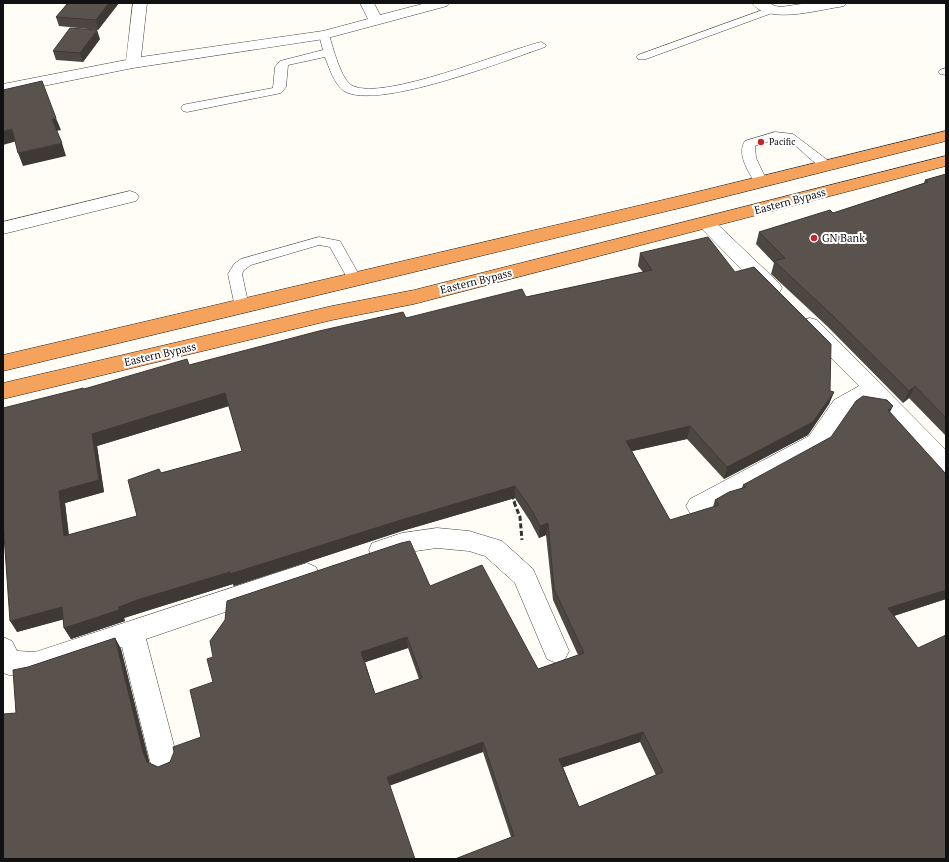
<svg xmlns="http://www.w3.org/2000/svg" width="949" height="862" font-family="'PT Serif',serif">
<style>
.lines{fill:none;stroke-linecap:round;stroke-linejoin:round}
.lane-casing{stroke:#444;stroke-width:1}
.street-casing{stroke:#444;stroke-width:1}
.highway-casing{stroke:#222;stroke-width:1}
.path-far1{stroke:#333;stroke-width:2.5;stroke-dasharray:3.5 2;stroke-linecap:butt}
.path{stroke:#333;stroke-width:3;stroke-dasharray:5 2.5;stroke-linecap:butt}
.lane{fill:#fff;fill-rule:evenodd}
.street{fill:#fff;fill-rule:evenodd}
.highway{fill:#f5a25d;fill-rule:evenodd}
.wall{fill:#4d4742;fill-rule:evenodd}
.shaded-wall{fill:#3f3936}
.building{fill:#5a524d;stroke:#3f3936;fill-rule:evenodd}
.poi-dot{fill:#c4262e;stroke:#fff;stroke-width:1.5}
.labels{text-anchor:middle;stroke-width:4;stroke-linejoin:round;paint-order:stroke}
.far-poi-label{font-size:9px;fill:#111;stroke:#fff;text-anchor:start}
.street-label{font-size:11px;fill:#111;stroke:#fff}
.poi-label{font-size:11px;fill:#111;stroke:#fff;text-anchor:start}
</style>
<rect width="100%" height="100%" fill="#fffdf5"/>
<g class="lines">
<defs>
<path id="lane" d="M 771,7 L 775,8 L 776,10 L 775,12 L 646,59 L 638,59 L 636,57 L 638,55 Z
M 324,32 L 329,35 C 333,47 341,81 353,86 C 384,101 504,51 541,42 L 546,45 L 545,47 C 507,60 377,111 344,91 C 334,84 329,67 325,57 L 288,65 L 286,87 L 281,93 L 187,112 L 183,111 L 181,108 L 183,105 L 187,104 L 273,88 L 275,67 L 280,61 L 323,50 L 319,35 Z
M 946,68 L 946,75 L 940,74 L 938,72 L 940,70 Z
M 775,132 L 793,134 L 834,165 L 832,168 C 816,172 800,144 785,140 C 775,138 764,143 755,146 L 756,158 L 767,181 L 766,184 L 756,184 C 749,173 736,154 745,141 Z
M 319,237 L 340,241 L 362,280 L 360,283 L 355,285 L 350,283 L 330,247 L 319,245 L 251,265 L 244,270 L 242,274 L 249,307 L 247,311 L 242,312 L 237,311 L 235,307 L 228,274 L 234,264 L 241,259 Z"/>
<path id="street" d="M 133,3 L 147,3 L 141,57 L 323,31 L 368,19 L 360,3 L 374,3 L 380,15 L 426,3 L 449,3 L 447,6 L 324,39 L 133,68 L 3,94 L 3,84 L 126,60 Z
M 752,3 L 769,3 L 775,6 L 781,7 L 808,3 L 846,3 L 844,6 L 839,7 C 817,10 767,25 752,3 Z
M 130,191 L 136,193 L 139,197 L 136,201 L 3,234 L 3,222 Z
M 706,217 L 712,219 L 779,283 L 782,288 L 779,293 L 772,295 L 765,293 L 700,227 L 697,223 L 700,219 Z
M 810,318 L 817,320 L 946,450 L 946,473 L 938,470 L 871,399 L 850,412 L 825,448 L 706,513 L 698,515 L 690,513 L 686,506 L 690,499 L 809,436 L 834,400 L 859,386 L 803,330 L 800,325 L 803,320 Z
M 437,528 L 469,531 L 502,541 L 533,569 L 569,651 L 565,659 L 556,663 L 547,659 L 515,583 L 485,556 L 469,551 L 437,548 L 402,553 L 381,560 L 372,557 L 369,550 L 372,543 L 402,533 Z
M 307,563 L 316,567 L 319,574 L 316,581 L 146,639 L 178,761 L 174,771 L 164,775 L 154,771 L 150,761 L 122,647 L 35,676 L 9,675 L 3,673 L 3,637 L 12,641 L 17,651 L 35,652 Z"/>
<path id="highway" d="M 946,131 L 946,141 L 684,207 L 3,371 L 3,355 L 684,195 Z
M 946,156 L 946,166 L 414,304 L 332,320 L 3,399 L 3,383 L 332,306 L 414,290 Z"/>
</defs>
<use href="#lane" class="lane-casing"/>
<use href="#street" class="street-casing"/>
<use href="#highway" class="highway-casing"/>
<path class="path-far1" d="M 512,496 L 515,503"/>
<path class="path" d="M 514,502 L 520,517 L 522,540"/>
<use href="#lane" class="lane"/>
<use href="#street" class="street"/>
<use href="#highway" class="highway"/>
</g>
<path class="wall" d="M 68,3 L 119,3 L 98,30 L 59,26 L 56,17 Z
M 100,39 L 83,62 L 56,60 L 53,51 Z
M 946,174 L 946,436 L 909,398 L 903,403 L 828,327 L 771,274 L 774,263 L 756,244 L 759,232 L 833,213 L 924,183 L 925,180 Z
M 640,253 L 735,272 L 830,391 L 834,392 L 829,404 L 808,435 L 724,479 L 687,439 L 632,451 L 670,520 L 713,507 L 715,500 L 742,488 L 743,485 L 890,412 L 946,474 L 946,599 L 894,616 L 918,648 L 946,859 L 511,837 L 483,752 L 3,859 L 16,713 L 28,667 L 115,638 L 121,649 L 149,761 L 149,763 L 158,767 L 170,762 L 201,737 L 213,682 L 430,586 L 538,669 L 578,655 L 553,600 L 546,535 L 539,538 L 530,521 L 515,498 L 402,531 L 234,586 L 233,584 L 143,612 L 124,618 L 125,621 L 71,639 L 64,628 L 63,619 L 17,632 L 84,389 L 189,365 L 406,318 L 526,297 L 643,272 L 638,266 ZM 229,406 L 242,451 L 161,473 L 137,516 L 69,535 L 65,503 L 104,492 L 97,446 ZM 408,648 L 419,679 L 375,694 L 365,662 ZM 640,742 L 656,775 L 579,807 L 563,767 Z"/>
<path class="shaded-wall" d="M 109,3 L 119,3 L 98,30 L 96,20 Z
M 97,30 L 100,39 L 83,62 L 80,53 Z
M 56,118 L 61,130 L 56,131 L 52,119 Z
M 12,129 L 17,141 L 3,145 L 3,131 Z
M 62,143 L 66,156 L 23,166 L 18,153 Z
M 915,386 L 909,398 L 903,403 L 909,391 Z
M 834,392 L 829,404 L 808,435 L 724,479 L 727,467 Z
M 225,393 L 229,406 L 97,446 L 104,492 L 65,503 L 70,548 L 64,536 L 59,491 L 92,434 Z
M 893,406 L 887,418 L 888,410 Z
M 690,426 L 687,439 L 624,453 L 626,441 Z
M 515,486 L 515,498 L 402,531 L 234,586 L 233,584 L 143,612 L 124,618 L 125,621 L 71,639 L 64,628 L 119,607 L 137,600 L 401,520 Z
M 548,523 L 546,535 L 539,538 L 540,526 Z
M 946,590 L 946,599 L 881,620 L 888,608 Z
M 62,607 L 69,618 L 17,632 L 10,621 Z
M 407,637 L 408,648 L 363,663 L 361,652 Z
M 115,638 L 121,649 L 149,761 L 153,772 L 147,762 L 143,752 Z
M 643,732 L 640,742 L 558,769 L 559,759 Z
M 483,742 L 483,752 L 389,786 L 387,777 Z"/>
<path class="building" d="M 68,3 L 109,3 L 96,20 L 56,17 Z
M 70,28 L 97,30 L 80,53 L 53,51 Z
M 42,81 L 56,118 L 52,119 L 62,143 L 18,153 L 12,129 L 3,131 L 3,90 Z
M 946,174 L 946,418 L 915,386 L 909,391 L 832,315 L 774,261 L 785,258 L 759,232 L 830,210 L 833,213 L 928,182 L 925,180 Z
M 708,237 L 735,272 L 754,267 L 831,344 L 830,391 L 834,392 L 813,422 L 727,467 L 690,426 L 626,441 L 670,520 L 719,505 L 715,500 L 729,492 L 746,487 L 743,485 L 831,437 L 856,401 L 863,396 L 887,400 L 893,406 L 888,410 L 946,474 L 946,590 L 888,608 L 918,648 L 946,635 L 946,859 L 455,859 L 514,836 L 483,742 L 387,777 L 415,859 L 3,859 L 3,714 L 16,713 L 13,670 L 28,667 L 115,638 L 143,752 L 147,762 L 158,767 L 170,762 L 174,752 L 173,747 L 201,737 L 190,690 L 213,682 L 207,659 L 213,657 L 210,641 L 225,620 L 227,601 L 401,543 L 410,541 L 430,586 L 482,565 L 538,669 L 584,653 L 554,589 L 548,523 L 540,526 L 531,509 L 515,486 L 401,520 L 230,574 L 230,572 L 137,600 L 119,607 L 119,610 L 64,628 L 62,607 L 10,621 L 3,521 L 3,408 L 83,388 L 84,389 L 187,359 L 189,365 L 319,331 L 403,312 L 406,318 L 522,289 L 526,297 L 652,270 L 640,253 ZM 225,393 L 242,451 L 161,473 L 159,469 L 128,480 L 137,516 L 64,536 L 59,491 L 99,480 L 92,434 ZM 407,637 L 422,678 L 375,694 L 361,652 ZM 643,732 L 663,772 L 579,807 L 559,759 Z"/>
<g class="poi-dot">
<circle cx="761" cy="142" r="4"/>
<circle cx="814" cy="238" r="4"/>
</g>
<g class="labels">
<g class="far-poi-label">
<text x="769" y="145">Pacific</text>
</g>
<g class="street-label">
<text transform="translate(790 201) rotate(-15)" y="4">Eastern Bypass</text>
<text transform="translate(476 281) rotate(-14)" y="4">Eastern Bypass</text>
<text transform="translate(160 354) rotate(-13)" y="4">Eastern Bypass</text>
</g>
<g class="poi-label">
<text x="822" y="242">GN Bank</text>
</g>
</g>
<rect width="949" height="862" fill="none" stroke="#111111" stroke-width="8"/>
</svg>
